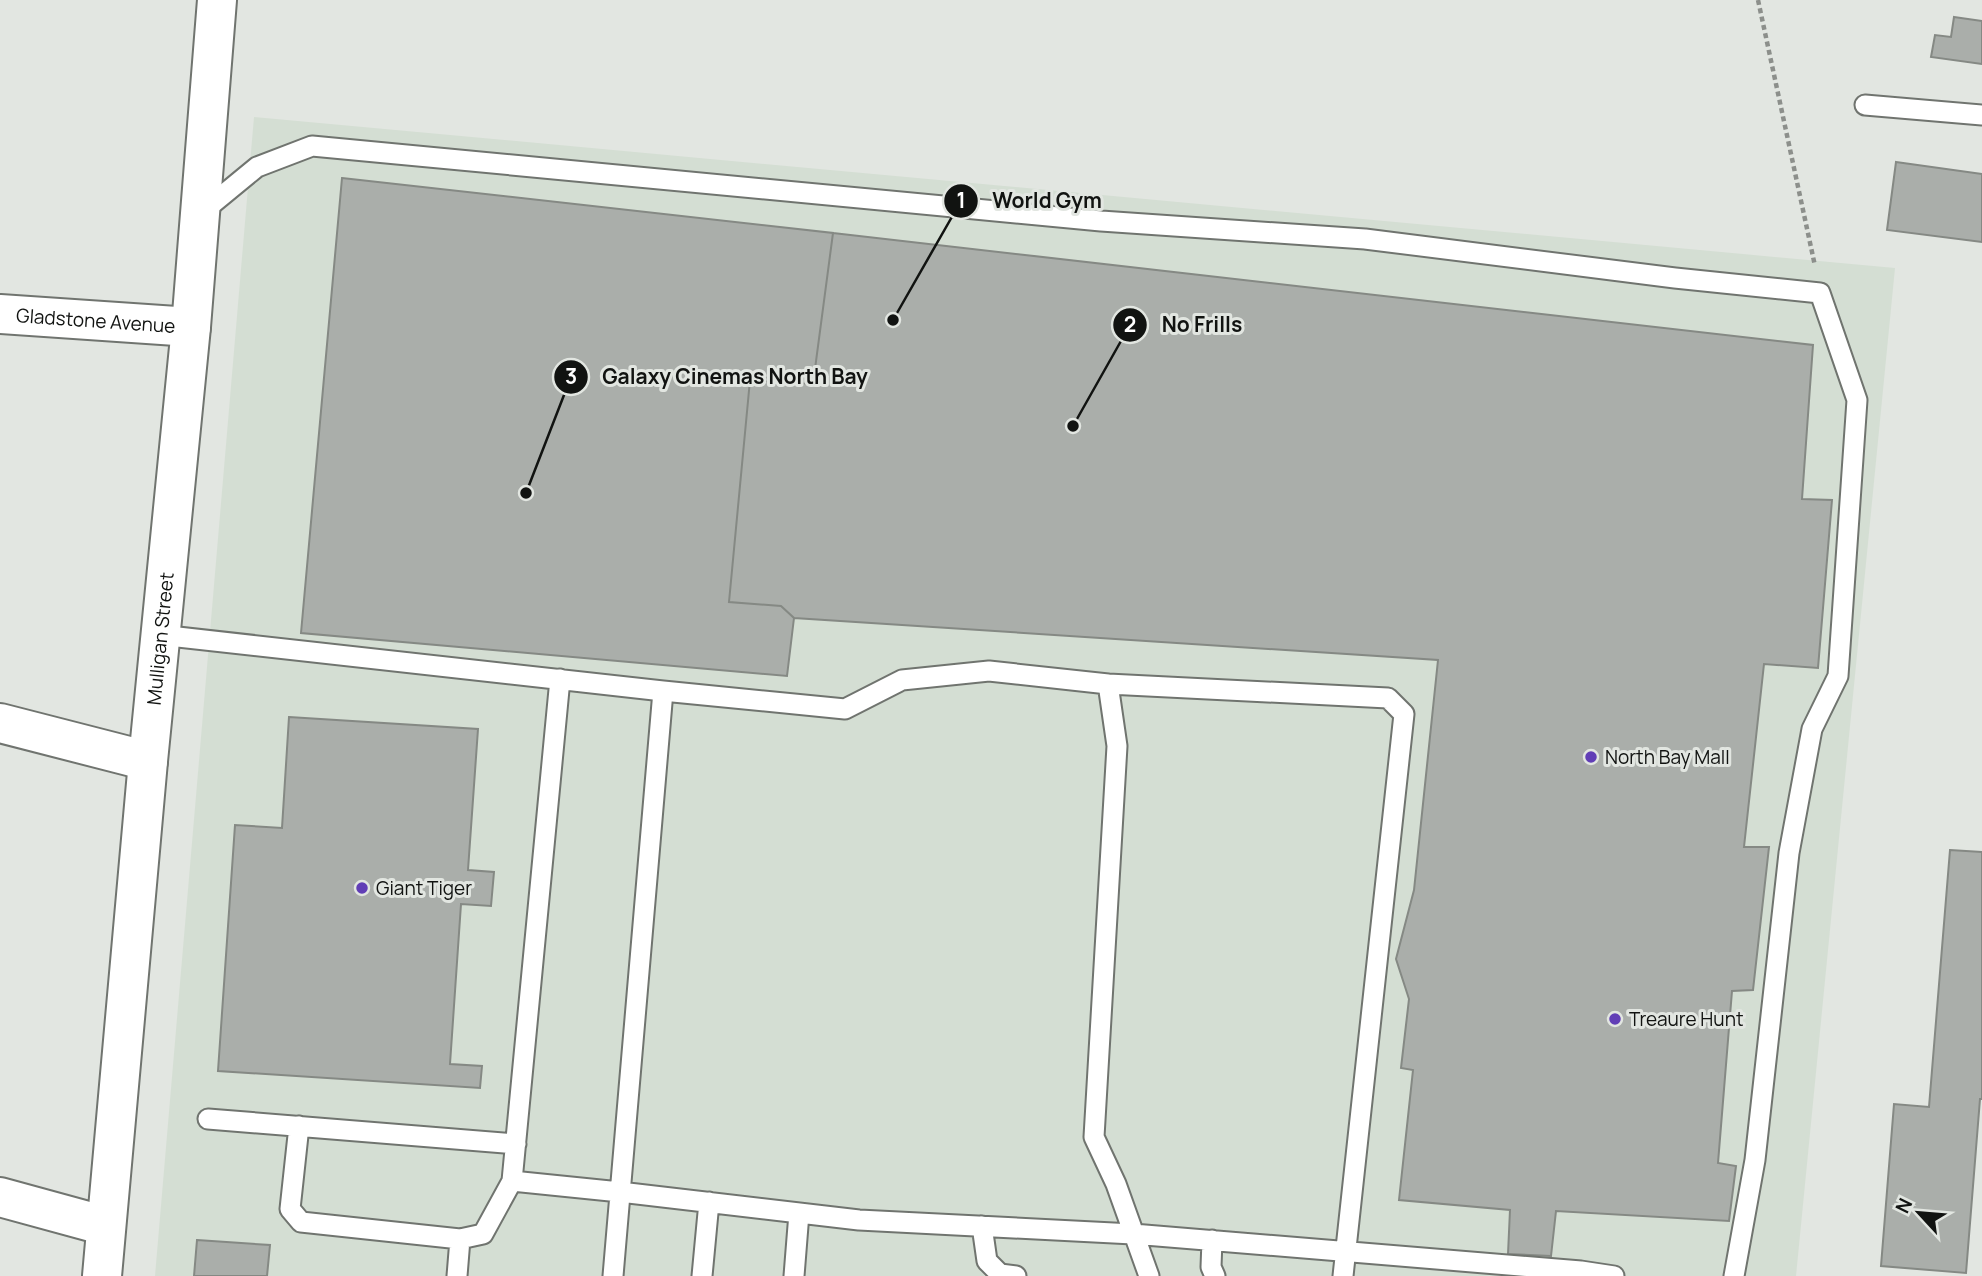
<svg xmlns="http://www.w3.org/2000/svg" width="1982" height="1276" font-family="Manrope,sans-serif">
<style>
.built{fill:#d4ded3}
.building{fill:#aaaeaa;stroke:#858984;stroke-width:2}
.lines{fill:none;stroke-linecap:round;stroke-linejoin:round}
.lane-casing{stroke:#70746f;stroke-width:23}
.street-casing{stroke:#70746f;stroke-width:42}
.path{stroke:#8c8f8b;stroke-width:4.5;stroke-dasharray:5 3.5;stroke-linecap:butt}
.lane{stroke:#fff;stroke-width:19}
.street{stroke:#fff;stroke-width:38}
.poi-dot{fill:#613eb6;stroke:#e2e6e1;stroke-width:2.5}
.labels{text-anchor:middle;stroke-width:6;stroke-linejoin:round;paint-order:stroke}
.street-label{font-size:19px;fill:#111311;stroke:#e2e6e1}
.poi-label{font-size:19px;fill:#111311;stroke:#e2e6e1;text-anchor:start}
.leader{fill:none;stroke:#111311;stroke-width:2.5}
.callout-dot{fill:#111311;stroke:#e2e6e1;stroke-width:2.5}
.mark-label{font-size:21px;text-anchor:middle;font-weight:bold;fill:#fff}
.callout-label{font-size:21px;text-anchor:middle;font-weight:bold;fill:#111311;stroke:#e2e6e1;stroke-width:6;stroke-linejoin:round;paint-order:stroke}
</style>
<rect width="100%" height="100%" fill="#e2e6e1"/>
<path class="built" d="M 254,117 L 1895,268 L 1796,1276 L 155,1276 Z"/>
<path class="building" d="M 1954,17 L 1982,21 L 1982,64 L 1931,57 L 1935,35 L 1951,37 Z
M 1896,162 L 1982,174 L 1982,242 L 1887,230 Z
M 342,178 L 833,233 L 813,384 L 750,380 L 729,602 L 781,606 L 794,618 L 787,676 L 301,633 Z
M 833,233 L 1813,345 L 1802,499 L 1832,500 L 1818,668 L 1764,664 L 1744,847 L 1769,847 L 1753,990 L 1732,991 L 1718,1163 L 1736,1166 L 1729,1221 L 1556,1211 L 1551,1256 L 1508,1254 L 1510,1210 L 1399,1200 L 1413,1070 L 1401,1068 L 1409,999 L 1396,959 L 1414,890 L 1438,660 L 794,618 L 781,606 L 729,602 L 750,380 L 813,384 Z
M 289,717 L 478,729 L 468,870 L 494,872 L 491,906 L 461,904 L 450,1064 L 482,1066 L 480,1088 L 218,1071 L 235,825 L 282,828 Z
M 1950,850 L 1982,852 L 1982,1099 L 1980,1099 L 1966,1273 L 1881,1266 L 1894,1104 L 1929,1107 Z
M 197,1240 L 270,1245 L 267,1276 L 194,1276 Z"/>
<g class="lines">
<defs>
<path id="lane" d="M 1865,105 L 1982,115
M 201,213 L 257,167 L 312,146 L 1101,221 L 1365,239 L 1675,278 L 1820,293 L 1857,400 L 1838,676 L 1812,729 L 1789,853 L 1755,1160 L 1734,1276
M 160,635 L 663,691 L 845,709 L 902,680 L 989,671 L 1108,684 L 1117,746 L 1094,1137 L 1116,1184 L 1149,1276
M 560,679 L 512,1181 L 620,1192 L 859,1220 L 1133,1234 L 1581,1271 L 1614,1276
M 1108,684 L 1388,698 L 1404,714 L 1343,1276
M 208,1119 L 516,1144
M 299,1126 L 290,1209 L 301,1222 L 460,1239 L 457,1276
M 982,1226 L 987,1261 L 1000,1274 L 1016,1276
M 460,1239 L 483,1234 L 512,1181
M 1212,1240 L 1211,1267 L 1215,1276
M 613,1276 L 663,691
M 702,1276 L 709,1202
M 794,1276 L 799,1213"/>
<g id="street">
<path id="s1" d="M 0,314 L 191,327"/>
<path d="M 0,723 L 148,761"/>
<path d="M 0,1197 L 106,1226"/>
<path id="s2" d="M 102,1276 L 148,761 L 191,327 L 217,0"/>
</g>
</defs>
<use href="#lane" class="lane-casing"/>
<use href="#street" class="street-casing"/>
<path class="path" d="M 1758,0 L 1815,266"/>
<use href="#lane" class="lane"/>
<use href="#street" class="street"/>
</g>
<g class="poi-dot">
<circle cx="1591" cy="757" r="7"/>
<circle cx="362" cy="888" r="7"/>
<circle cx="1615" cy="1019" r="7"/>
</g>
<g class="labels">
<g class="street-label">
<text dy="7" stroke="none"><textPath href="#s1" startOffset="96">Gladstone Avenue</textPath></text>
<text dy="7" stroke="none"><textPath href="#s2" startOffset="640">Mulligan Street</textPath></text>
</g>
<g class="poi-label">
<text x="1605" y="764">North Bay Mall</text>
<text x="376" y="895">Giant Tiger</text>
<text x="1629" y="1026">Treaure Hunt</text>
</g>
</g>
<path class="leader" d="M893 320L961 201M1073 426L1130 325M526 493L571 377"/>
<g class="callout-dot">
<circle cx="893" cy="320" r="7"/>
<circle cx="1073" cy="426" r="7"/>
<circle cx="526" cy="493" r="7"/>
<circle cx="961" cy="201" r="18"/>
<circle cx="1130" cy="325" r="18"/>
<circle cx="571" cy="377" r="18"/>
</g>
<g class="mark-label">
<text x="961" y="208">1</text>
<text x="1130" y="332">2</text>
<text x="571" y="384">3</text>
</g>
<g class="callout-label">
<text x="1047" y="208">World Gym</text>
<text x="1202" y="332">No Frills</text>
<text x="735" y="384">Galaxy Cinemas North Bay</text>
</g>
<g transform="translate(1919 1213) rotate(296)" stroke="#e2e6e1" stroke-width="5" paint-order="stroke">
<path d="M0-5L12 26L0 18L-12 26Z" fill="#111311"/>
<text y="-10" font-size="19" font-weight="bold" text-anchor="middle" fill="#111311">N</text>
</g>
</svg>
